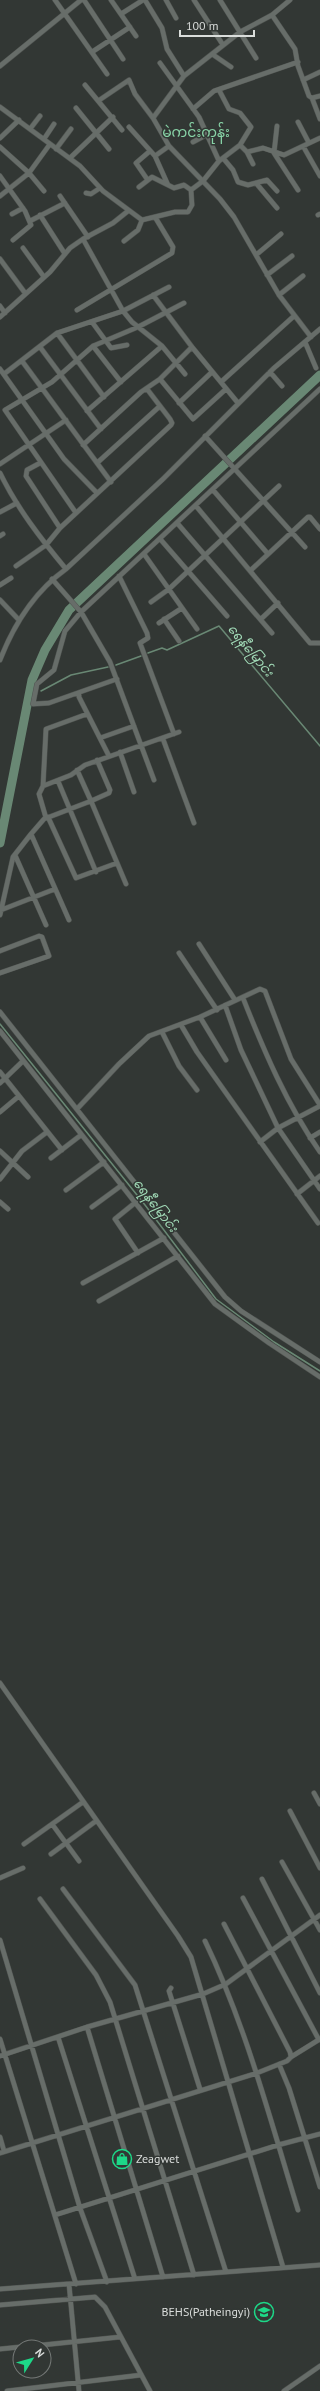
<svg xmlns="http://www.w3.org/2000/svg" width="320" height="2391" font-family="'PT Sans','Noto Sans Myanmar',sans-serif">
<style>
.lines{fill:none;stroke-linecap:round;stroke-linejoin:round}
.stream{stroke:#698874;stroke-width:1.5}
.river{stroke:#698874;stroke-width:9}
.street-casing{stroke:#505451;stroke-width:5.5}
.street{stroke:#676d69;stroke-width:4.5}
.labels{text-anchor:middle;stroke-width:3;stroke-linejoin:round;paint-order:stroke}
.poi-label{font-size:12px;fill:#dadddb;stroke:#323734;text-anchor:start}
.water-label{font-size:13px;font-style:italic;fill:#a1dab7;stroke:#323734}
.quarter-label{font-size:14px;fill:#88d4a7;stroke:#323734}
</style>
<rect width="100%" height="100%" fill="#323734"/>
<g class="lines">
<path class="stream" d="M 148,653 L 162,648 L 167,650 L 219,626 L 320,746
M 116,665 L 141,656
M 41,691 L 71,675 L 108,667
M 0,1024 L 145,1205 L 216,1299 L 274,1342 L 320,1371"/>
<path class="river" d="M 0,843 L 32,680 L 45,650 L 69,610 L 320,375"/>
<defs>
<path id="street" d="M 55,0 L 107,74
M 84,0 L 123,59
M 111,0 L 136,36
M 145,0 L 162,28 L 167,49 L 184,76
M 166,0 L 176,18
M 194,0 L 223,45
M 220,0 L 256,58
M 121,14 L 143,0
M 272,15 L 295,49 L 298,66 L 309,96 L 312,98 L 320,96
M 92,52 L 130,27
M 212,54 L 231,67
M 0,66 L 81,0
M 303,80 L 320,72
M 85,85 L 122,130
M 219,90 L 229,109 L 240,113 L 251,127 L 240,145 L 219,161
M 312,98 L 320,119
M 98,101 L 129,80 L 135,94 L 153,118 L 169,146 L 220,199 L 234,217 L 279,295 L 311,337
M 0,107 L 80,166 L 103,191 L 142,220 L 175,212 L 188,212 L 192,205 L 191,190 L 203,181 L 219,161 L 199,117 L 160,63
M 76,108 L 109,149
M 193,109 L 214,91 L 298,62
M 153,118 L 184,76 L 240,32 L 272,15 L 290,0
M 298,122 L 309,143
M 277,126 L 274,153 L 298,190
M 129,127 L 155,156 L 168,185
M 30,129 L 40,116
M 0,138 L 19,120
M 44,139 L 54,124
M 193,142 L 208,134
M 240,145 L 247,152 L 253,164
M 303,146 L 320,176
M 0,147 L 29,173 L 44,191
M 56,149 L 71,129
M 247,152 L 263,148 L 284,155 L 320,138
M 155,156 L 169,146
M 70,158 L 113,117
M 223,158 L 233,170 L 238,182 L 248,185 L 267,180 L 277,191
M 0,176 L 25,211 L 31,225 L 13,240
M 147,179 L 136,163 L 150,151
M 256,183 L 277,208
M 139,187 L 152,177 L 174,188 L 184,185 L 191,190
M 86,193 L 91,194 L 100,188
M 0,196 L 29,173 L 50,144
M 60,196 L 88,237
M 12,214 L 23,208
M 40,215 L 65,254
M 318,215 L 320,214
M 30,221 L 65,203
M 83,239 L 123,311 L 132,322 L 162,346 L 185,374
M 124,241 L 138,230 L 142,220
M 23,248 L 44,277
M 256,255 L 281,234
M 0,259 L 25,293
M 267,275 L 292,256
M 153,295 L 192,347 L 238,403
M 279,295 L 303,276
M 0,306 L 5,313
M 77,310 L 172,253 L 173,247 L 155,217
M 0,317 L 50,272 L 70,248 L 83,239 L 113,223 L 128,211
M 92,322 L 111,348 L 127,345
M 57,333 L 104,397
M 305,342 L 316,368
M 93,346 L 121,382
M 40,347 L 101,429
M 22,361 L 111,482
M 0,369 L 64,459 L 97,493
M 270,372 L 282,386
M 4,374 L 57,333 L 123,311 L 169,287
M 160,379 L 193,419 L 226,389
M 221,382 L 294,316
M 179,403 L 212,372
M 87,411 L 162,346
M 205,436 L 305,547
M 83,445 L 141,392 L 160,379 L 192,347
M 40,463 L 27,470 L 26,476 L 60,528
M 97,463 L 160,406
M 0,464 L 66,420
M 0,473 C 17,508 41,539 66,569
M 213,490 L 268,554
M 196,506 L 310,643 L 320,643
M 0,512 L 17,503
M 76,513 L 5,410 L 52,382 L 93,346 L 138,327 L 184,303
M 178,524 L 272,633
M 0,536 L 3,534
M 161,540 L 227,616
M 144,554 L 197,629
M 16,566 L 46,545 L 60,528 L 171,425 L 172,423 L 170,419 L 147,389
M 251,570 L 308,517 L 310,517 L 320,529
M 119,576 L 147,633 L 148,638 L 140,643 L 174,734
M 52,579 L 81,612 L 110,662 L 154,780
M 0,585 L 11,578
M 0,600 L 18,619
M 151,602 L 169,589 L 279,486
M 164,619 L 179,641
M 261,619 L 278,603
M 159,623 L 182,608
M 0,660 C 14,624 34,592 66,569 L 163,479 L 274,368 L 320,329
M 117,679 L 49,703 L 33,704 L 37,684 L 54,670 L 65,631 L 81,612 L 320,389
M 79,693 L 79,697 L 109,756
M 100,738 L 134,726
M 163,739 L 194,823
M 120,752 L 134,792
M 77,770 L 91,801 L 109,793 L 110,790 L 97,760
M 58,781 L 96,872
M 43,786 L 46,729 L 87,714
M 48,817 L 76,878 L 117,863
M 46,818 L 39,794 L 43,786 L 71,775 L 85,765 L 179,732
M 31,834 L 69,920
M 15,855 L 46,925
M 1,910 L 55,889
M 0,915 L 13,857 L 31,834 L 44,819 L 91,801 L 126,884
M 199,944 L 235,1000
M 0,951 L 39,936 L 42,937 L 49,956 L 0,973
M 179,953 L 217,1010
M 243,998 C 264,1051 287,1105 320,1152
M 225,1005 L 241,1050 L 278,1128 L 320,1189
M 0,1012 L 225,1297 L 241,1311 L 320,1362
M 200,1017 L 226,1060
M 181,1025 L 197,1052 L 318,1223
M 0,1031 L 215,1304 L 269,1343 L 320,1377
M 162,1032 L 179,1066 L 197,1090
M 0,1072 L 62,1150
M 0,1083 L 23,1061
M 77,1109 L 119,1064 L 149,1036 L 200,1017 L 260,989 L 265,991 L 291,1059 L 320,1105
M 0,1112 L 19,1096
M 310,1138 L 320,1132
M 260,1142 L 278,1128 L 320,1106
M 0,1151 L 28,1177
M 51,1158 L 81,1135
M 0,1179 L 22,1151 L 47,1132
M 66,1190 L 104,1162
M 297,1194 L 320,1176
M 0,1202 L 8,1209
M 136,1202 L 115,1219 L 138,1253
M 92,1207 L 122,1185
M 83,1283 L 164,1238
M 99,1301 L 178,1256
M 0,1683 L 178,1936 L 191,1957 L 283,2267
M 314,1793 L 320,1804
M 290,1811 L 320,1868
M 52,1824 L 79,1861
M 24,1844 L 83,1802
M 51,1854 L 96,1821
M 282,1862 L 320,1930
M 0,1878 L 23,1868
M 262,1879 L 320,1993
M 63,1889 L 135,1985 L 226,2272
M 243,1898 L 319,2040
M 40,1899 L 96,1975 L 110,2002 L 194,2275
M 0,1940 L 80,2208 L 107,2282
M 205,1941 C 246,2026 270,2119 298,2210
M 171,1988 L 169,1991 L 200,2089
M 87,2027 L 163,2277
M 58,2037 L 135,2279
M 0,2039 L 76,2284
M 0,2056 L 87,2027 L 203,1994 L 226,1984 L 320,1915
M 291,2057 L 320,2039
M 279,2064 L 289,2088 L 320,2187
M 0,2137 L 4,2151
M 0,2153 L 257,2073 L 287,2061 L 291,2057 L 290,2052 L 224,1924
M 55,2215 L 278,2145 L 320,2134
M 69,2284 L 79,2391
M 0,2289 L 320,2265
M 0,2305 L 95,2297 L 105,2307 L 150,2391
M 23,2347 L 120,2337
M 0,2349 L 20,2347
M 7,2391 L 141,2375
M 284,2391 L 320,2366"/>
</defs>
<use href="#street" class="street-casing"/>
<use href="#street" class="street"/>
</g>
<defs>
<symbol id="shop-ring" viewBox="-11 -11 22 22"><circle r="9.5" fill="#323734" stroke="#1dd888" stroke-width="1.5"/><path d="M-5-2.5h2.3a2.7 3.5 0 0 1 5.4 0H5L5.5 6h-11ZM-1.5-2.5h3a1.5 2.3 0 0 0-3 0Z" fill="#1dd888"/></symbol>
<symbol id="school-ring" viewBox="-11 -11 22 22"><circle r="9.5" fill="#323734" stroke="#1dd888" stroke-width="1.5"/><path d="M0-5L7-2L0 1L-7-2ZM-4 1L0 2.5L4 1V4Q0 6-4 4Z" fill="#1dd888"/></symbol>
</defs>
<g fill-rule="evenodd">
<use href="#shop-ring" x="111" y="2148" width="22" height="22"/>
<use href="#school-ring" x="253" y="2301" width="22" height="22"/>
</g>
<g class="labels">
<g class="poi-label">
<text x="136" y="2163">Zeagwet</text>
<text x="250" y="2316" text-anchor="end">BEHS(Patheingyi)</text>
</g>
<g class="water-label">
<text transform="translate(251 650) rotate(50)" y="5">ရေနီမြောင်း</text>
<text transform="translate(156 1205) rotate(52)" y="5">ရေနီမြောင်း</text>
</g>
<g class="quarter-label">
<text x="196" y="137">မဲကင်းကုန်း</text>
</g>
</g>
<g transform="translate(32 2359) rotate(53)"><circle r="19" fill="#323734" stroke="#757977"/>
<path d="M0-3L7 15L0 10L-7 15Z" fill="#1dd888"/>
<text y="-6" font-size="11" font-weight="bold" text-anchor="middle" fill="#dadddb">N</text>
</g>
<path d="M180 30v6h74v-6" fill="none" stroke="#dadddb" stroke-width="2"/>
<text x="186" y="30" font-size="12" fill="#dadddb" stroke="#323734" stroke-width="3" paint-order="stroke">100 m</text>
</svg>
